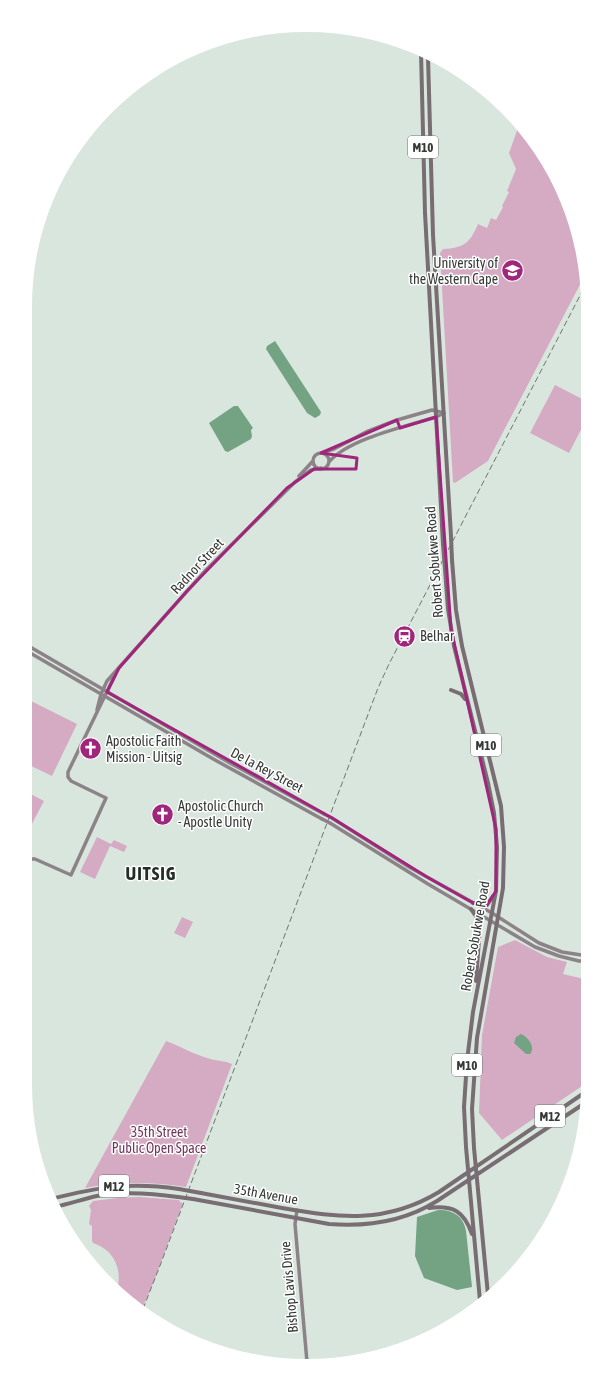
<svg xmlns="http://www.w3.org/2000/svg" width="613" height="1391" font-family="'Asap Condensed',sans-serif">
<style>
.green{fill:#d5abc4}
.water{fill:#74a383}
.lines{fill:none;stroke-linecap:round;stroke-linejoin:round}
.secondary{stroke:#8c8388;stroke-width:3.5}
.primary{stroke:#786d73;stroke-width:4}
.rail{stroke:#6d746f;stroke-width:1;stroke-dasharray:6 3;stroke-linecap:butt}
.secondary-bridge{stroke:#8c8388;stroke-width:3.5}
.primary-bridge{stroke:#786d73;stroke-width:4}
.marked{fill:none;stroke:#a0267c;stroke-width:3;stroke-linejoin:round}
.labels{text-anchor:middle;stroke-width:3;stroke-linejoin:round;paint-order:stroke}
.shield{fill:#fff;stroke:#727572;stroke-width:1}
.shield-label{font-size:13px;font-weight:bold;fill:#353a36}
.poi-label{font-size:14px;fill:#353a36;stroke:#fff;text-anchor:start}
.street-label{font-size:14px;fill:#353a36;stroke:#fff}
.park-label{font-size:14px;fill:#72365d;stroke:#fff}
.district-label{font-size:18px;font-weight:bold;letter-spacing:1px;fill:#242e27;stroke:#fff}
</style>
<rect width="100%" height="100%" fill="#d9e6dd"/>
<path class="green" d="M 519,125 L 530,135 L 566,199 L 586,273 L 488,461 L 455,483 L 453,482 L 440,253 L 443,249 C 464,248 470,243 478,224 L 487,228 L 491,218 L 496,220 L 503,207 L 502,206 L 509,192 L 507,191 L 516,169 L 509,153 Z
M 555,385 L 586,401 L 586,420 L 569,453 L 530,433 Z
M 31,701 L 77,724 L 52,776 L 25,763 L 25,714 Z
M 25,791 L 44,801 L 25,837 Z
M 97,837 L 111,844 L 114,840 L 127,846 L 124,852 L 110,846 L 95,879 L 80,872 Z
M 182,917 L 193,922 L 185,938 L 174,933 Z
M 515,940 L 547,957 L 567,962 L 563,974 L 580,978 L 588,979 L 588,1082 L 502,1140 L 479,1113 L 482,1035 L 498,947 Z
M 166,1041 C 180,1046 193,1054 207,1058 C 216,1061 223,1060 232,1064 L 186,1187 C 152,1182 120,1181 85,1188 Z
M 139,1197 L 179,1200 L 180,1202 L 183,1203 L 154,1281 L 142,1309 L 117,1289 C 123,1269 113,1249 93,1243 L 92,1241 L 92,1226 L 89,1224 L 91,1210 L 89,1206 L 93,1201 L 117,1198 Z"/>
<path class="water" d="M 275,341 L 321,412 L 320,415 L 315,418 L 307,413 L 266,349 L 267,346 Z
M 234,406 L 238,406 L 253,428 L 251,430 L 252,436 L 251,439 L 228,452 L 225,451 L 209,423 Z
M 521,1034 C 528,1037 536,1047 530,1054 L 526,1054 L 514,1043 L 516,1037 Z
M 438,1210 C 453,1209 464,1217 466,1231 L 472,1287 L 457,1290 L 424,1278 L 415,1256 L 417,1217 Z"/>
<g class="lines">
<path class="secondary" d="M 321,453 L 334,449 L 366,432 L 397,420 L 432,410 L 444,413
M313 461a8 8 0 1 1 16 0a8 8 0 1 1-16 0Z
M 329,462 C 348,439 407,426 436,417 L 444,413
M 299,476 L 313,461
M 25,644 L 230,763 L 324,814
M 25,650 L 215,760 L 322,819
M 97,710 L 101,694 L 107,681 L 206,570 L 295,482 L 311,470 L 321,468
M 332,818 L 409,867 L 492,913 L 539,943 L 562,952 L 588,956
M 330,823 L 428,884 L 535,947 L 559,956 L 579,961 L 588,961
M 25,862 L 29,859 L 35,859 L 71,875 L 106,798 L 71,781 L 68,777 L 68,772 L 115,675
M 297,1210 L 295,1224 L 307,1362"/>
<path class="primary" d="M 421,52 L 425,213 L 443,544
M 428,57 L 433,235 L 451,536
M 452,560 L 456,610 L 462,646 L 501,806 L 504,847 L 503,888 L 477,1038 L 472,1109 L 474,1148 L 488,1295
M 445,569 L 448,609 L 454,646 L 488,783 L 494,813 L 497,847 L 496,891 L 473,1012 L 467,1061 L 464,1107 L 466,1147 L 480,1301
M 451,690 L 461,694 L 465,699
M 473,903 L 487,905 L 493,896
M 471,909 L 478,919 L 480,925 L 476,981
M 201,1193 C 228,1198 255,1203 282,1208 C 340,1218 386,1224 439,1192 L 587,1091
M 51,1199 C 98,1187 130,1182 179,1189
M 193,1199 L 329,1224 C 366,1227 405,1221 437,1201 L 585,1103
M 54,1207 C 69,1204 83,1199 97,1196 C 124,1191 151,1193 178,1197
M 429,1208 C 453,1205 464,1211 472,1234"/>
<path class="rail" d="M 143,1309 L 161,1263 L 378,688 L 389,664 L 586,284"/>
<path class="secondary-bridge" d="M 324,814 L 332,818
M 322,819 L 330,823"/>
<path class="primary-bridge" d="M 451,536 L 452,560
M 443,544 L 445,569
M 179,1189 L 201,1193
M 178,1197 L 193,1199"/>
</g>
<path class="marked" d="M 436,417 L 451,629 L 496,829 L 496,891 L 487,905 L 473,903 L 427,877 L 332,818 L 107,692 L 119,668 L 187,591 L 287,488 L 314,469 L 356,469 L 357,458 L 321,453 L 397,420 L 400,428 Z"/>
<defs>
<symbol id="university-disc" viewBox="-11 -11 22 22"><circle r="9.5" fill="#a0267c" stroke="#fff"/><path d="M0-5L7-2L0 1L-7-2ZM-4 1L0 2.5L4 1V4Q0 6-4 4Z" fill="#fff"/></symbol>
<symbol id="station-disc" viewBox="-11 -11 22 22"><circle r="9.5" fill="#a0267c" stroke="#fff"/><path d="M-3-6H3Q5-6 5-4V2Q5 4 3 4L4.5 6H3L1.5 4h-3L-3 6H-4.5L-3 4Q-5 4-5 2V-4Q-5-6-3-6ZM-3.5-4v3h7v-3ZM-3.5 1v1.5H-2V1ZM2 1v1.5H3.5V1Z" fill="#fff"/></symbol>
<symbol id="church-disc" viewBox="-11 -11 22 22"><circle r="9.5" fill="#a0267c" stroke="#fff"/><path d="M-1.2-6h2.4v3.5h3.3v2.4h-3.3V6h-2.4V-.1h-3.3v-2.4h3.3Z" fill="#fff"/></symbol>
</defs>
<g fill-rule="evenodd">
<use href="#university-disc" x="500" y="258" width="25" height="25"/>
<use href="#station-disc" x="392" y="624" width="25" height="25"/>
<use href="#church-disc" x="78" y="736" width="25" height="25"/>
<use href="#church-disc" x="150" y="802" width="25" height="25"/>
</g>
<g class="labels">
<g class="shield">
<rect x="408" y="136" width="30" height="22" rx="3"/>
<rect x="471" y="734" width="30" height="22" rx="3"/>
<rect x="452" y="1054" width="30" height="22" rx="3"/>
<rect x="535" y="1105" width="30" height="22" rx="3"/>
<rect x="99" y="1175" width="30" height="22" rx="3"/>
</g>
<g class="shield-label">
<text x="423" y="152">M10</text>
<text x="486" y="750">M10</text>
<text x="467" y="1070">M10</text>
<text x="550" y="1121">M12</text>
<text x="114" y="1191">M12</text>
</g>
<g class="poi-label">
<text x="498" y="268" text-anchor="end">University of<tspan x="498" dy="16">the Western Cape</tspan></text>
<text x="420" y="641">Belhar</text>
<text x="106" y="746">Apostolic Faith<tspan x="106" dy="16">Mission - Uitsig</tspan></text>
<text x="178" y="811">Apostolic Church<tspan x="178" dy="16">- Apostle Unity</tspan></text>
</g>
<g class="street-label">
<text transform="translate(434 562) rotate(-94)" y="5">Robert Sobukwe Road</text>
<text transform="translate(197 566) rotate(-47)" y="5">Radnor Street</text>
<text transform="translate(267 770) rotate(28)" y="5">De la Rey Street</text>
<text transform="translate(475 936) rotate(-80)" y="5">Robert Sobukwe Road</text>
<text transform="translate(266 1194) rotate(10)" y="5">35th Avenue</text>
<text transform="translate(289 1287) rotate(-95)" y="5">Bishop Lavis Drive</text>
</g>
<g class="park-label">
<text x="159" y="1137">35th Street<tspan x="159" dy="16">Public Open Space</tspan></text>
</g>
<g class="district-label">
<text x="151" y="880">UITSIG</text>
</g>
</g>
<path d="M0 0H613V1391H0ZM306 32H307A274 274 0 0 1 581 306V1085A274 274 0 0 1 307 1359H306A274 274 0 0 1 32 1085V306A274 274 0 0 1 306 32Z" fill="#fff" fill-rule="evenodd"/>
</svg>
